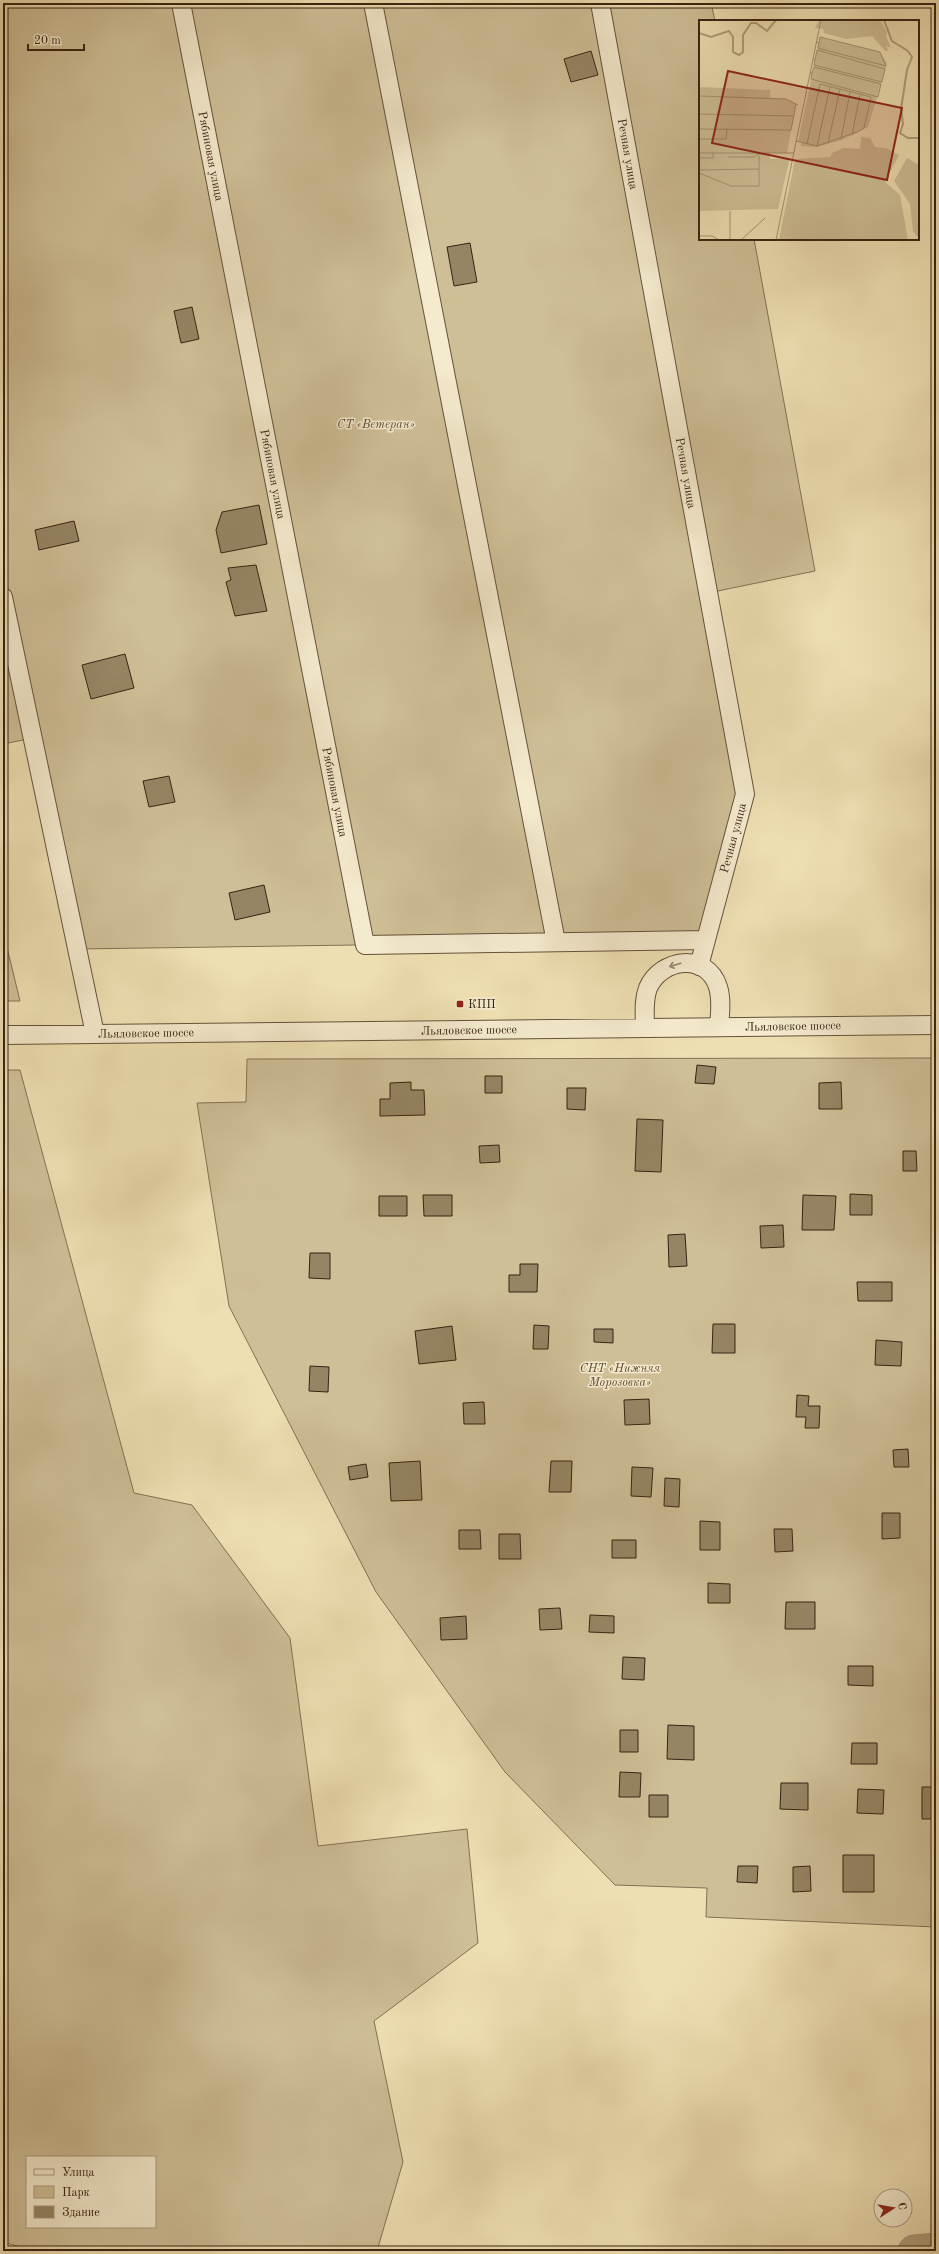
<svg xmlns="http://www.w3.org/2000/svg" width="939" height="2254" font-family="'Old Standard TT',serif">
<style>
.green{fill:#cfbf97;stroke:#837154;fill-rule:evenodd}
.lines{fill:none;stroke-linecap:round;stroke-linejoin:round}
.river{stroke:#b09f7c;stroke-width:33}
.building{fill:#968565;stroke:#372312}
.minor-casing{stroke:#65523a;stroke-width:20}
.minor{stroke:#f4eacd;stroke-width:18}
.oneway{stroke:#968670}
.poi-dot{fill:#8f2418;stroke:#f4eacd;stroke-width:1.5}
.labels{text-anchor:middle;stroke-width:3;stroke-linejoin:round;paint-order:stroke}
.street-label{font-size:12px;fill:#372312;stroke:#f4eacd}
.park-label{font-size:12px;font-style:italic;fill:#5d4a33;stroke:#f4eacd}
.poi-label{font-size:12px;fill:#372312;stroke:#f4eacd;text-anchor:start}
.inset-river{fill:none;stroke:#b09f7c;stroke-width:2}
.inset-road{fill:none;stroke:#a59472;stroke-width:1}
.view{fill:#8f2418;fill-opacity:0.15;stroke:#8f2418;stroke-width:2}
.inset-edge{fill:none;stroke:#372312;stroke-width:2}
</style>
<rect width="100%" height="100%" fill="#eedfb2"/>
<filter id="stains"><feTurbulence type="fractalNoise" baseFrequency=".005" numOctaves="4"/><feColorMatrix values="0 0 0 0 .2 0 0 0 0 .09 0 0 0 0 .02 0 0 0 .5 -.17"/></filter>
<radialGradient id="worn" r=".72"><stop offset=".6" stop-color="#630" stop-opacity="0"/><stop offset="1" stop-color="#630" stop-opacity=".3"/></radialGradient>
<path class="green" d="M 3,3 L 711,3 L 715,21 L 700,21 L 700,239 L 754,239 L 815,571 L 708,593 L 745,794 L 706,940 L 77,949 L 33,738 L 3,744 Z
M 3,931 L 20,1001 L 3,1001 Z
M 936,1058 L 936,1927 L 706,1917 L 707,1888 L 615,1885 L 505,1772 L 376,1592 L 229,1306 L 197,1103 L 246,1102 L 247,1059 Z
M 3,1070 L 20,1070 L 134,1493 L 192,1505 L 290,1638 L 318,1846 L 467,1829 L 478,1943 L 374,2021 L 403,2162 L 377,2251 L 35,2251 L 3,2242 ZM 27,2157 L 155,2157 L 155,2227 L 27,2227 Z"/>
<g class="lines">
<path class="river" d="M 914,2251 L 936,2249"/>
</g>
<path class="building" d="M 591,51 L 598,75 L 571,82 L 564,59 Z
M 470,243 L 477,282 L 454,286 L 447,247 Z
M 192,307 L 199,339 L 181,343 L 174,311 Z
M 259,505 L 267,544 L 221,553 L 216,530 L 222,512 Z
M 74,521 L 79,541 L 39,550 L 35,530 Z
M 256,565 L 267,611 L 235,616 L 226,582 L 231,580 L 228,568 Z
M 125,654 L 134,688 L 91,699 L 82,665 Z
M 169,776 L 175,802 L 149,807 L 143,781 Z
M 264,885 L 270,912 L 235,920 L 229,893 Z
M 697,1065 L 716,1067 L 714,1084 L 695,1083 Z
M 485,1076 L 502,1076 L 502,1093 L 485,1093 Z
M 411,1082 L 411,1090 L 424,1090 L 425,1115 L 380,1116 L 380,1099 L 390,1099 L 390,1083 Z
M 841,1082 L 842,1109 L 819,1109 L 819,1083 Z
M 567,1088 L 586,1088 L 585,1110 L 567,1109 Z
M 637,1119 L 663,1120 L 661,1172 L 635,1171 Z
M 499,1145 L 500,1162 L 480,1163 L 479,1146 Z
M 903,1151 L 916,1151 L 917,1171 L 903,1171 Z
M 850,1194 L 872,1195 L 872,1215 L 850,1215 Z
M 423,1195 L 452,1195 L 452,1216 L 424,1216 Z
M 803,1195 L 836,1196 L 834,1230 L 802,1230 Z
M 379,1196 L 407,1196 L 407,1216 L 379,1216 Z
M 783,1225 L 784,1247 L 761,1248 L 760,1226 Z
M 685,1234 L 687,1266 L 669,1267 L 668,1235 Z
M 310,1253 L 330,1253 L 330,1279 L 309,1278 Z
M 520,1264 L 538,1264 L 537,1292 L 509,1292 L 509,1275 L 520,1275 Z
M 857,1282 L 892,1282 L 892,1301 L 858,1301 Z
M 713,1324 L 735,1324 L 735,1353 L 712,1353 Z
M 534,1325 L 549,1326 L 548,1349 L 533,1349 Z
M 452,1326 L 456,1360 L 419,1364 L 415,1331 Z
M 594,1329 L 613,1329 L 613,1343 L 594,1342 Z
M 876,1340 L 902,1342 L 901,1366 L 875,1365 Z
M 310,1366 L 329,1367 L 328,1392 L 309,1391 Z
M 797,1395 L 809,1396 L 808,1406 L 820,1406 L 819,1428 L 805,1428 L 806,1417 L 796,1417 Z
M 649,1399 L 650,1424 L 625,1425 L 624,1400 Z
M 484,1402 L 485,1424 L 464,1424 L 463,1403 Z
M 908,1449 L 909,1467 L 894,1467 L 893,1450 Z
M 420,1461 L 422,1500 L 391,1501 L 389,1463 Z
M 551,1461 L 572,1461 L 571,1492 L 549,1492 Z
M 366,1464 L 368,1477 L 350,1480 L 348,1467 Z
M 632,1467 L 653,1468 L 651,1497 L 631,1496 Z
M 665,1478 L 680,1479 L 679,1507 L 664,1506 Z
M 882,1513 L 900,1513 L 900,1538 L 882,1539 Z
M 700,1521 L 720,1522 L 720,1550 L 700,1550 Z
M 774,1529 L 792,1529 L 793,1551 L 775,1552 Z
M 459,1530 L 480,1530 L 481,1549 L 459,1549 Z
M 499,1534 L 520,1534 L 521,1559 L 499,1559 Z
M 612,1540 L 636,1540 L 636,1558 L 612,1558 Z
M 708,1583 L 730,1584 L 730,1603 L 708,1603 Z
M 786,1602 L 815,1602 L 815,1629 L 785,1629 Z
M 560,1608 L 562,1629 L 540,1630 L 539,1609 Z
M 590,1615 L 614,1616 L 614,1633 L 589,1632 Z
M 466,1616 L 467,1639 L 441,1640 L 440,1618 Z
M 623,1657 L 645,1658 L 644,1680 L 622,1679 Z
M 848,1666 L 873,1666 L 873,1686 L 848,1685 Z
M 668,1725 L 694,1726 L 694,1760 L 667,1759 Z
M 620,1730 L 638,1730 L 638,1752 L 620,1752 Z
M 852,1743 L 877,1743 L 877,1764 L 851,1764 Z
M 620,1772 L 641,1773 L 640,1797 L 619,1797 Z
M 781,1783 L 808,1783 L 808,1810 L 780,1809 Z
M 922,1787 L 936,1787 L 936,1819 L 922,1819 Z
M 858,1789 L 884,1790 L 883,1814 L 857,1813 Z
M 649,1795 L 668,1795 L 668,1817 L 649,1817 Z
M 843,1855 L 874,1855 L 874,1892 L 843,1892 Z
M 738,1866 L 758,1866 L 757,1883 L 737,1882 Z
M 810,1866 L 811,1891 L 793,1892 L 793,1867 Z"/>
<g class="lines">
<defs>
<path id="minor" d="M 181,3 L 365,945 L 706,940
M 373,3 L 556,942
M 600,3 L 745,794 L 699,966
M 3,597 L 95,1034
M 645,1028 C 645,1015 643,1001 648,988 C 661,958 707,952 718,987 C 722,999 720,1015 719,1027
M 3,1035 L 936,1025"/>
</defs>
<use href="#minor" class="minor-casing"/>
<use href="#minor" class="minor"/>
</g>
<defs><path id="oneway-shaft" d="M-6 0H5M1.5-3L5.5 0L1.5 3" fill="none" stroke-width="1.6" stroke-linecap="round" stroke-linejoin="round"/></defs>
<use class="oneway" href="#oneway-shaft" transform="translate(675 965) rotate(164)"/>
<rect class="poi-dot" x="456" y="1000" width="8" height="8" rx="2"/>
<g class="labels">
<g class="street-label">
<text transform="translate(628 154) rotate(80)" y="4">Речная улица</text>
<text transform="translate(211 156) rotate(79)" y="4">Рябиновая улица</text>
<text transform="translate(686 473) rotate(80)" y="4">Речная улица</text>
<text transform="translate(273 474) rotate(79)" y="4">Рябиновая улица</text>
<text transform="translate(335 792) rotate(79)" y="4">Рябиновая улица</text>
<text transform="translate(733 838) rotate(-75)" y="4">Речная улица</text>
<text transform="translate(793 1026) rotate(-1)" y="4">Льяловское шоссе</text>
<text transform="translate(469 1030) rotate(-1)" y="4">Льяловское шоссе</text>
<text transform="translate(146 1033) rotate(-1)" y="4">Льяловское шоссе</text>
</g>
<g class="park-label">
<text x="376" y="428">СТ «Ветеран»</text>
<text x="620" y="1372">СНТ «Нижняя<tspan x="620" dy="14">Морозовка»</tspan></text>
</g>
<g class="poi-label">
<text x="468" y="1008">КПП</text>
</g>
</g>
<g transform="translate(699 20)">
<rect width="220" height="220" fill="#eedfb2"/>
<path d="M 120,0 L 181,0 L 188,12 L 187,16 L 192,28 L 188,26 L 189,31 L 186,31 L 173,16 L 147,19 L 125,13 L 124,9 L 116,8 ZM 121,17 L 181,32 L 188,44 L 169,107 L 143,120 L 118,127 L 102,126 L 102,122 L 99,122 ZM 0,67 L 71,70 L 71,78 L 87,79 L 97,84 L 88,133 L 71,133 L 71,139 L 91,138 L 79,189 L 0,191 ZM 162,117 L 171,118 L 176,127 L 187,128 L 200,135 L 186,162 L 201,175 L 209,220 L 80,220 L 96,139 L 131,137 L 133,133 L 145,128 L 161,129 ZM 208,138 L 220,145 L 220,219 L 214,211 L 211,184 L 195,161 Z" fill="#cfbf97"/>
<path class="inset-river" d="M 185,0 L 193,21 L 209,31 L 213,37 L 208,50 L 202,89 L 204,104 L 201,113 L 209,118 L 220,118M 0,13 L 12,17 L 30,11 L 34,17 L 34,32 L 40,35 L 44,32 L 44,15 L 52,3 L 57,3 L 68,11 L 77,0"/>
<path class="inset-road" d="M 117,22 L 120,23 L 121,17 L 181,32 L 187,46 L 119,28 L 120,23M 114,39 L 116,40 L 115,45 L 183,62 L 186,49 L 118,30 L 116,40M 111,53 L 113,53 L 112,59 L 179,77 L 182,64 L 115,47 L 113,53M 0,76 L 87,79 L 99,85M 0,94 L 95,96M 0,109 L 92,110 L 97,84M 153,115 L 161,75M 0,119 L 27,119 L 28,109M 142,119 L 151,72M 97,121 L 114,125 L 118,126 L 158,112 L 165,108 L 172,77 L 121,64 L 108,124M 129,123 L 141,69M 118,126 L 131,67M 0,133 L 95,133M 29,137 L 55,137 L 59,134M 0,138 L 14,138 L 14,133M 0,150 L 60,149M 0,153 L 32,166 L 60,166 L 60,133M 31,191 L 31,220M 0,216 L 13,216 L 20,220M 42,220 L 66,198M 77,220 L 122,0"/>
<path class="view" d="M 29,51 L 203,88 L 188,160 L 13,123 Z"/>
<rect width="220" height="220" class="inset-edge"/>
</g>
<rect width="939" height="2254" fill="none" stroke="#eedfb2" stroke-width="16"/>
<rect x="4" y="4" width="931" height="2246" fill="none" stroke="#372312" stroke-width="2"/>
<rect x="8" y="8" width="923" height="2238" fill="none" stroke="#372312"/>
<rect x="26" y="2156" width="130" height="72" fill="#f4eacd" stroke="#a89a82"/>
<rect x="34" y="2169" width="20" height="6" fill="#f4eacd" stroke="#a89a82"/>
<text x="62" y="2176" font-size="12" fill="#372312">Улица</text>
<rect x="34" y="2186" width="20" height="12" fill="#cfbf97" stroke="#a89a82"/>
<text x="62" y="2196" font-size="12" fill="#372312">Парк</text>
<rect x="34" y="2206" width="20" height="12" fill="#968565" stroke="#a89a82"/>
<text x="62" y="2216" font-size="12" fill="#372312">Здание</text>
<g transform="translate(893 2208) rotate(78)"><circle r="19" fill="#f4eacd" stroke="#a89a82"/>
<path d="M0-3L7 15L0 10L-7 15Z" fill="#8f2418"/>
<text y="-6" font-size="11" font-weight="bold" text-anchor="middle" fill="#372312">С</text>
</g>
<path d="M28 44v6h56v-6" fill="none" stroke="#372312" stroke-width="2"/>
<text x="34" y="44" font-size="12" fill="#372312" stroke="#f4eacd" stroke-width="3" paint-order="stroke">20 m</text>
<rect width="100%" height="100%" filter="url(#stains)"/>
<rect width="100%" height="100%" fill="url(#worn)"/>
</svg>
